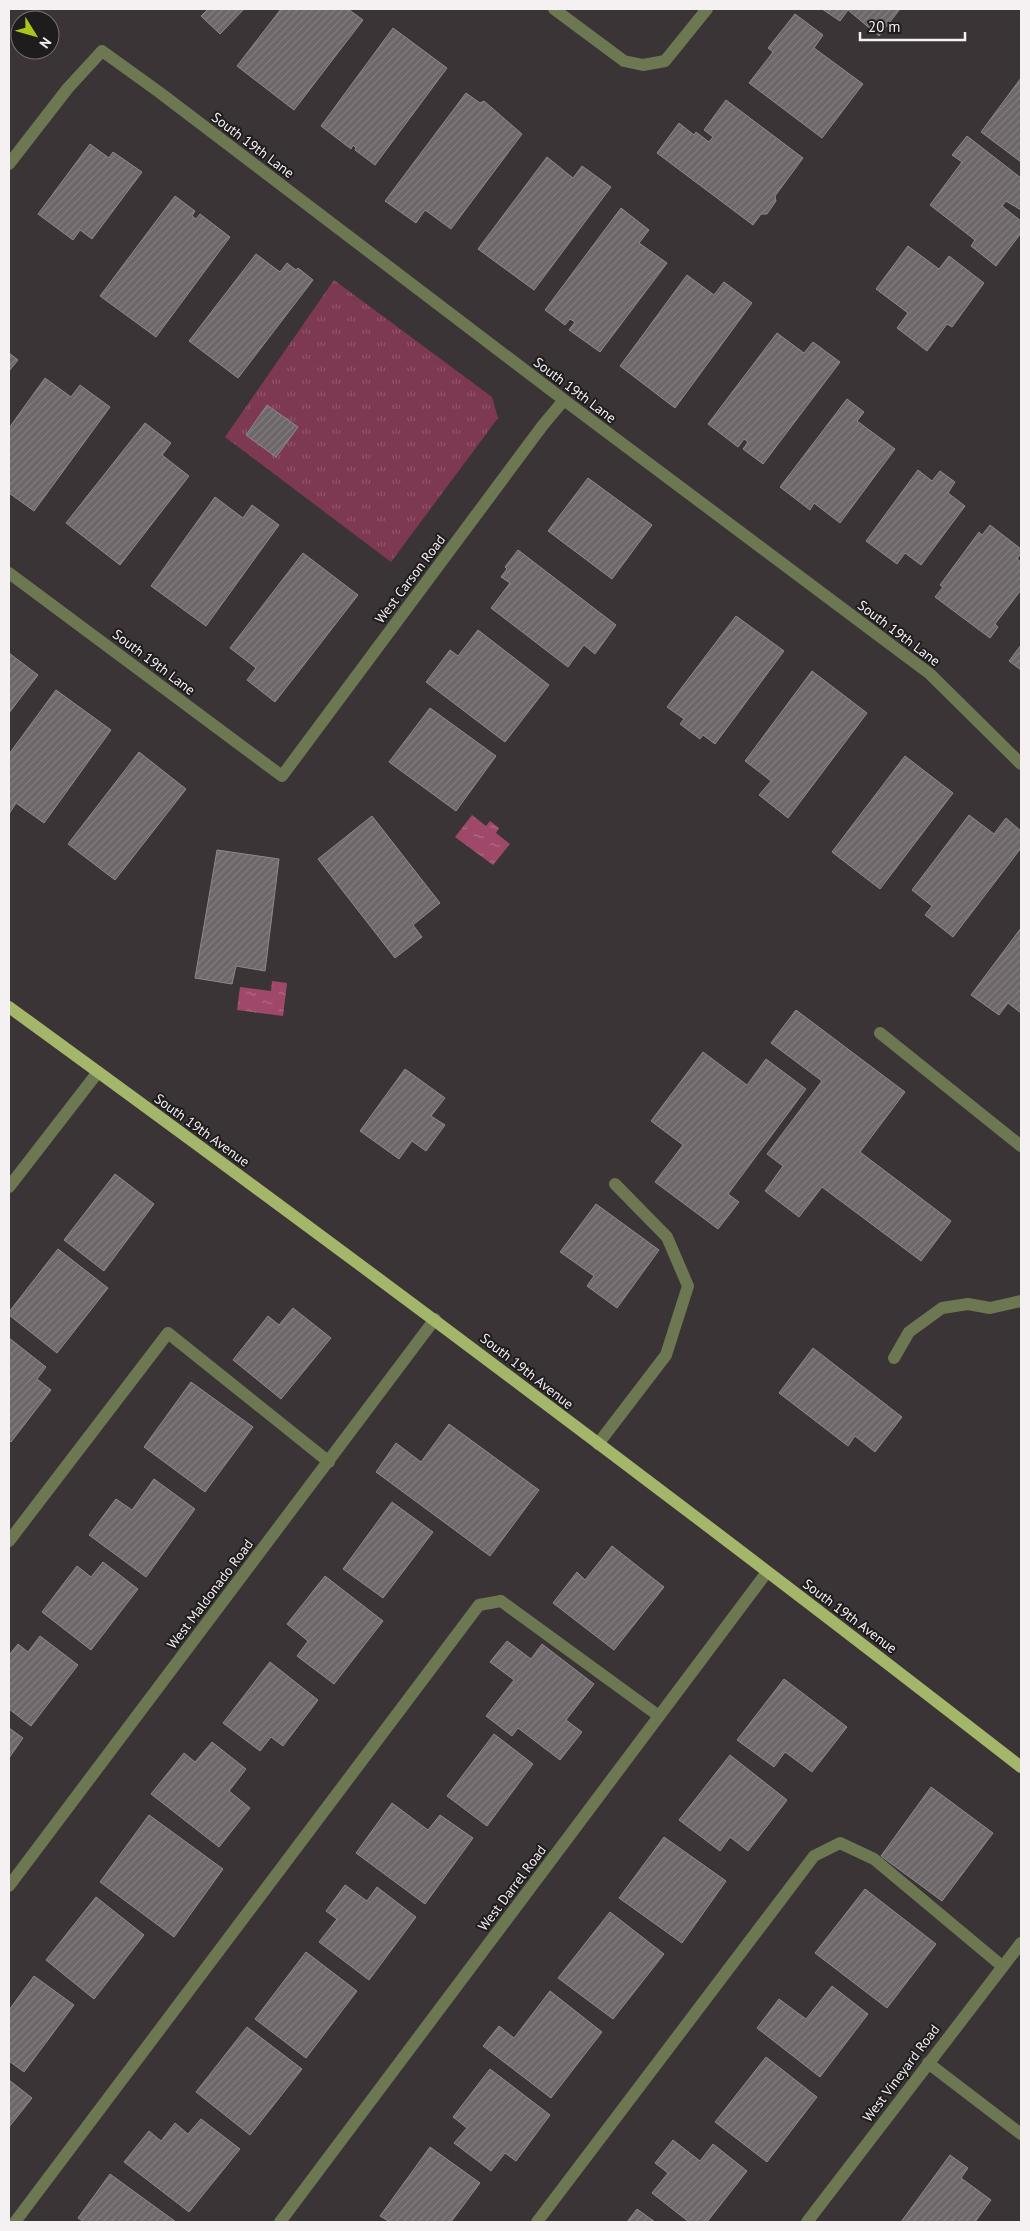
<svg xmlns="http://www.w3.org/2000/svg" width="1030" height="2231" font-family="'PT Sans',sans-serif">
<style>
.park{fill:url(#park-tufts)}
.water{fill:url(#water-ripples)}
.building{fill:url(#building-hatch);stroke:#90888a}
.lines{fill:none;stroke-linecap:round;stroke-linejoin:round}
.service{stroke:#6d7752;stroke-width:12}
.minor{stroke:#6d7752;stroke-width:12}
.tertiary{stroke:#6d7752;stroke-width:12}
.primary{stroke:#a4b66a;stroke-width:12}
.labels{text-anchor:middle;stroke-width:4;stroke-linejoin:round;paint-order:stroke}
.street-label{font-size:14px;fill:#f5f0f1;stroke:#1f1c1d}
</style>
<defs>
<pattern id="park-tufts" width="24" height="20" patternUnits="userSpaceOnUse" patternTransform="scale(1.25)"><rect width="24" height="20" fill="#7d3852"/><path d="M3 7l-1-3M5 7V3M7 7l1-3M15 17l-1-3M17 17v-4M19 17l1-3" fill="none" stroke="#90556b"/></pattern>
<pattern id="water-ripples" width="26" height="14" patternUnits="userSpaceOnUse" patternTransform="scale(1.25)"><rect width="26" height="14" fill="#a04869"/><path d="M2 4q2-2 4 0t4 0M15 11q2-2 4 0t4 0" fill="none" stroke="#b26c86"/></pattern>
<pattern id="building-hatch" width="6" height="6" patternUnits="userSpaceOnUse" patternTransform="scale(1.25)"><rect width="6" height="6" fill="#6e6769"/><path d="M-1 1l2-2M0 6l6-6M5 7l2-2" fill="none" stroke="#837d7f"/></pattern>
</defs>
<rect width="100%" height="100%" fill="#3a3436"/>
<path class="park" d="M 334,280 L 492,397 L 498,418 L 391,562 L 225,437 Z"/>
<path class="water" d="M 472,815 L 486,826 L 490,821 L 499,828 L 496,833 L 510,844 L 493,865 L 455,837 Z
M 272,981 L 287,983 L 283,1016 L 237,1010 L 240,987 L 271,991 Z"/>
<path class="building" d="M 208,9 L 244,9 L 220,34 L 201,16 Z
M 281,9 L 348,9 L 363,20 L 294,110 L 237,66 Z
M 822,9 L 900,9 L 879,36 L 848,10 L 840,21 Z
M 795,14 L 823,35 L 814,48 L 863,84 L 822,138 L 749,83 L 773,52 L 768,48 Z
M 393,28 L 447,68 L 375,165 L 355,150 L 356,148 L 353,145 L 351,149 L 321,126 Z
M 1021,78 L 1021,162 L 981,132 Z
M 466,93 L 480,103 L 484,101 L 522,134 L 451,229 L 425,210 L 416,223 L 385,201 Z
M 726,100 L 803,158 L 775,196 L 776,201 L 767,214 L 761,214 L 753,225 L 657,153 L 679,123 L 694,135 L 696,132 L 709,142 L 713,137 L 704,130 Z
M 967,136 L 1021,178 L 1021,210 L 1006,201 L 1002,206 L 1021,221 L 1021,233 L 996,266 L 971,246 L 975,240 L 930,205 L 962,162 L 952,155 Z
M 90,144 L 109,158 L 113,152 L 142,172 L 92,239 L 80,230 L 73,240 L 38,214 Z
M 547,157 L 573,178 L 582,166 L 611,187 L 534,290 L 478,249 Z
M 175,196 L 195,211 L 192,216 L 196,219 L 200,214 L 230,237 L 156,337 L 100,296 Z
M 621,208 L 649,230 L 639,243 L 667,263 L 600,352 L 569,330 L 575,322 L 570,319 L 565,325 L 545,310 Z
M 908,246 L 939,269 L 949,256 L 984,283 L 952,327 L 947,324 L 927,351 L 897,328 L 908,313 L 876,289 Z
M 256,254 L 280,272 L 287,263 L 296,270 L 298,268 L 313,280 L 238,378 L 189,341 Z
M 687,275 L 714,295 L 724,282 L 752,303 L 675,408 L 620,366 Z
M 777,333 L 804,353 L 813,342 L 840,362 L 763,464 L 743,449 L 748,442 L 744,439 L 738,447 L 708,424 Z
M 9,353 L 18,360 L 9,371 Z
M 45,378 L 71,397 L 80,385 L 110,407 L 34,511 L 9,493 L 9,428 Z
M 847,399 L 864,412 L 857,421 L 895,449 L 840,523 L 814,503 L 810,510 L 780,487 Z
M 267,405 L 298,427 L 276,457 L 246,435 Z
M 145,423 L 171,443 L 162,455 L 189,476 L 120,565 L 66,523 Z
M 918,470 L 932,481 L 940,471 L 955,482 L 948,493 L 965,506 L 921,565 L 905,553 L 897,564 L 866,541 Z
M 588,478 L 652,525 L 612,579 L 548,531 Z
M 215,497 L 243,518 L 252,505 L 279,525 L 206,626 L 151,586 Z
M 990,525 L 1021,549 L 1021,553 L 1017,559 L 1021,562 L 1021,590 L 995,624 L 998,627 L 990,638 L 935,597 L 943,587 L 940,585 L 979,532 L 982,535 Z
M 518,550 L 616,625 L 595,654 L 584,645 L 568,667 L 491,608 L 510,583 L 501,577 L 507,569 L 505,567 Z
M 303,553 L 358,595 L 275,702 L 247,680 L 256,668 L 230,648 Z
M 736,616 L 784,651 L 715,744 L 703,735 L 700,739 L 680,724 L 684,719 L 667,707 Z
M 478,630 L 549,685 L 505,742 L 426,682 L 450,650 L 458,656 Z
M 1021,645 L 1021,670 L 1009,661 Z
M 9,653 L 38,675 L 9,713 Z
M 812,671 L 867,713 L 788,818 L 759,795 L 771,781 L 745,761 Z
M 56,690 L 111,730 L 44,823 L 16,803 L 9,814 L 9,754 Z
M 430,708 L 496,756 L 456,811 L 389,762 Z
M 139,752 L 186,789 L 115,880 L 68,844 Z
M 905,756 L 953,793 L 880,889 L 832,852 Z
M 969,815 L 994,834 L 1006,818 L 1021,831 L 1021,848 L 953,937 L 925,915 L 932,906 L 912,890 Z
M 372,816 L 440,903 L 413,925 L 422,937 L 395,958 L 318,859 Z
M 217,850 L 279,859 L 265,971 L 236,966 L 232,984 L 195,978 Z
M 1021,928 L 1021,1013 L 1008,1003 L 999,1015 L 971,995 Z
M 796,1010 L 905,1092 L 860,1152 L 951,1221 L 921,1261 L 822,1187 L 799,1217 L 765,1191 L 783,1166 L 767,1154 L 822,1081 L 771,1043 Z
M 703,1052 L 747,1085 L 766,1059 L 806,1089 L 728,1194 L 739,1202 L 718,1229 L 655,1182 L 683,1145 L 651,1121 Z
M 405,1069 L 445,1098 L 431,1116 L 445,1125 L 426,1151 L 412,1141 L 399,1159 L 360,1131 Z
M 115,1174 L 154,1204 L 104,1271 L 64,1240 Z
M 596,1204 L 659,1250 L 617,1308 L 587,1286 L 594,1276 L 560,1252 Z
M 58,1249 L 108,1288 L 57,1353 L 9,1315 L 9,1312 Z
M 293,1308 L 331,1338 L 281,1399 L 233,1360 L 268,1316 L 279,1325 Z
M 9,1338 L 46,1367 L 37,1379 L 51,1390 L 11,1442 L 9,1440 Z
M 813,1348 L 902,1417 L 875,1452 L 855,1436 L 848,1446 L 779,1393 Z
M 191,1382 L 253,1427 L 205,1492 L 144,1447 Z
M 449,1424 L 539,1490 L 490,1556 L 376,1472 L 396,1443 L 421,1462 Z
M 154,1479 L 195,1509 L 146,1577 L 89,1535 L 116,1499 L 132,1510 Z
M 392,1502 L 433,1532 L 383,1598 L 343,1569 Z
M 612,1546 L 664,1587 L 614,1650 L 553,1603 L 577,1572 L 585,1580 Z
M 103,1562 L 138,1589 L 91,1650 L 42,1612 L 77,1566 L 91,1577 Z
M 325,1576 L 383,1621 L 334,1684 L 297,1656 L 308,1641 L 287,1624 Z
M 40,1636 L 78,1665 L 31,1726 L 9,1709 L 9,1655 L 18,1644 L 28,1652 Z
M 507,1641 L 531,1659 L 542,1644 L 594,1684 L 566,1720 L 582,1732 L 560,1760 L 518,1728 L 512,1736 L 486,1716 L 514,1680 L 490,1662 Z
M 270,1662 L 318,1700 L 283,1746 L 271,1737 L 260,1751 L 223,1723 Z
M 784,1679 L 847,1727 L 812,1772 L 785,1752 L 774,1767 L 737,1740 Z
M 9,1728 L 23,1738 L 9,1758 Z
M 494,1734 L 533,1764 L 487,1826 L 447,1796 Z
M 212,1742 L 246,1769 L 229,1791 L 250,1808 L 219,1847 L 151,1794 L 184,1753 L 195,1762 Z
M 730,1755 L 787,1800 L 748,1851 L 730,1837 L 720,1851 L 679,1820 Z
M 931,1787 L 993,1833 L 942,1901 L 881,1856 Z
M 392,1803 L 428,1830 L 440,1815 L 473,1838 L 425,1904 L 356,1853 Z
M 149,1815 L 223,1869 L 174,1937 L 100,1882 Z
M 664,1837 L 726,1881 L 682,1943 L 619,1898 Z
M 345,1885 L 367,1901 L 377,1887 L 416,1917 L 369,1980 L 319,1942 L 337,1919 L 326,1911 Z
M 865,1889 L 936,1944 L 887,2008 L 815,1953 Z
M 96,1897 L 144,1935 L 94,1999 L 46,1960 Z
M 610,1912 L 664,1954 L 613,2019 L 558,1978 Z
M 306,1952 L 357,1991 L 306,2058 L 255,2019 Z
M 34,1976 L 74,2005 L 24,2072 L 9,2061 L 9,2010 Z
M 832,1986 L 868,2014 L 820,2077 L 757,2028 L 779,1999 L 806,2019 Z
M 550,1991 L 602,2032 L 551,2098 L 483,2046 L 499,2026 L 514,2038 Z
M 247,2027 L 302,2069 L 250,2135 L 196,2092 Z
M 766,2057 L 817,2097 L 767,2162 L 715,2122 Z
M 490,2069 L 550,2115 L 516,2161 L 505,2153 L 491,2171 L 454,2143 L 467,2128 L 453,2117 Z
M 9,2080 L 32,2098 L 9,2127 Z
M 201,2119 L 240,2149 L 189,2212 L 124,2162 L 149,2131 L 161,2141 L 175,2123 L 188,2134 Z
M 673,2140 L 700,2161 L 713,2144 L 747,2171 L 707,2222 L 689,2222 L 652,2193 L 668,2173 L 655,2163 Z
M 430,2147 L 480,2183 L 451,2222 L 390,2222 L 380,2216 Z
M 950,2155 L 968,2168 L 961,2178 L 991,2200 L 975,2222 L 901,2222 Z
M 110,2174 L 176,2222 L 84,2222 L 78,2218 Z
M 637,2209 L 655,2222 L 627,2222 Z"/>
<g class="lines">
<path class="service" d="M 880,1033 L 1021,1146
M 894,1358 L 909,1332 L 942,1308 L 968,1304 L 990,1308 L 1021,1301
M 598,1444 L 666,1355 L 688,1286 L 667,1237 L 615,1184
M 9,1541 L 168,1333 L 329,1462
M 15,2222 L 479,1605 L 501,1601 L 659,1716
M 537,2222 L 814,1856 L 840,1843 L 874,1859 L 1002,1966"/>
<path class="minor" d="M 554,9 L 624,61 L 643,65 L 665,61 L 707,9
M 9,164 L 68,88 L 102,51 L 159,92 L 564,400 L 930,674 L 1021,764
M 9,573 L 282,776 L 543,425 L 564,400
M 9,1187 L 98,1072
M 9,1886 L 435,1319
M 928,2063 L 1021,2134
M 280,2222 L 767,1572"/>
<path class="tertiary" d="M 807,2222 L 1021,1943"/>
<path class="primary" d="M 9,1007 C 350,1255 688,1508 1021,1767"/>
</g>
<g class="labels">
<g class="street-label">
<text transform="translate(253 145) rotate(37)" y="5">South 19th Lane</text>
<text transform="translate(575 390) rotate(37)" y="5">South 19th Lane</text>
<text transform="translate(410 579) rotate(-53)" y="5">West Carson Road</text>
<text transform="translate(899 633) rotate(37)" y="5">South 19th Lane</text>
<text transform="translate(154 662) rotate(37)" y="5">South 19th Lane</text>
<text transform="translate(202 1130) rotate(36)" y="5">South 19th Avenue</text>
<text transform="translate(527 1371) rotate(38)" y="5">South 19th Avenue</text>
<text transform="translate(210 1594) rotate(-53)" y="5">West Maldonado Road</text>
<text transform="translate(850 1616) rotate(37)" y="5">South 19th Avenue</text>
<text transform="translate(512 1888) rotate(-53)" y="5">West Darrel Road</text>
<text transform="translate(901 2073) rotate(-53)" y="5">West Vineyard Road</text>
</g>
</g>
<rect width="1030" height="2231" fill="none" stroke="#f5f0f1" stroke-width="20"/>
<g transform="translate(35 35) rotate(127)"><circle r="24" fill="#1f1c1d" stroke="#757172"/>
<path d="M0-4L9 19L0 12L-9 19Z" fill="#aac719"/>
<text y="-8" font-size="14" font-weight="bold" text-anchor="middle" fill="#f5f0f1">N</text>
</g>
<path d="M860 32v8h105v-8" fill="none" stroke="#f5f0f1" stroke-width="2.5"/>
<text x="868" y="32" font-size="15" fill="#f5f0f1" stroke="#1f1c1d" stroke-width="4" paint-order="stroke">20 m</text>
</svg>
